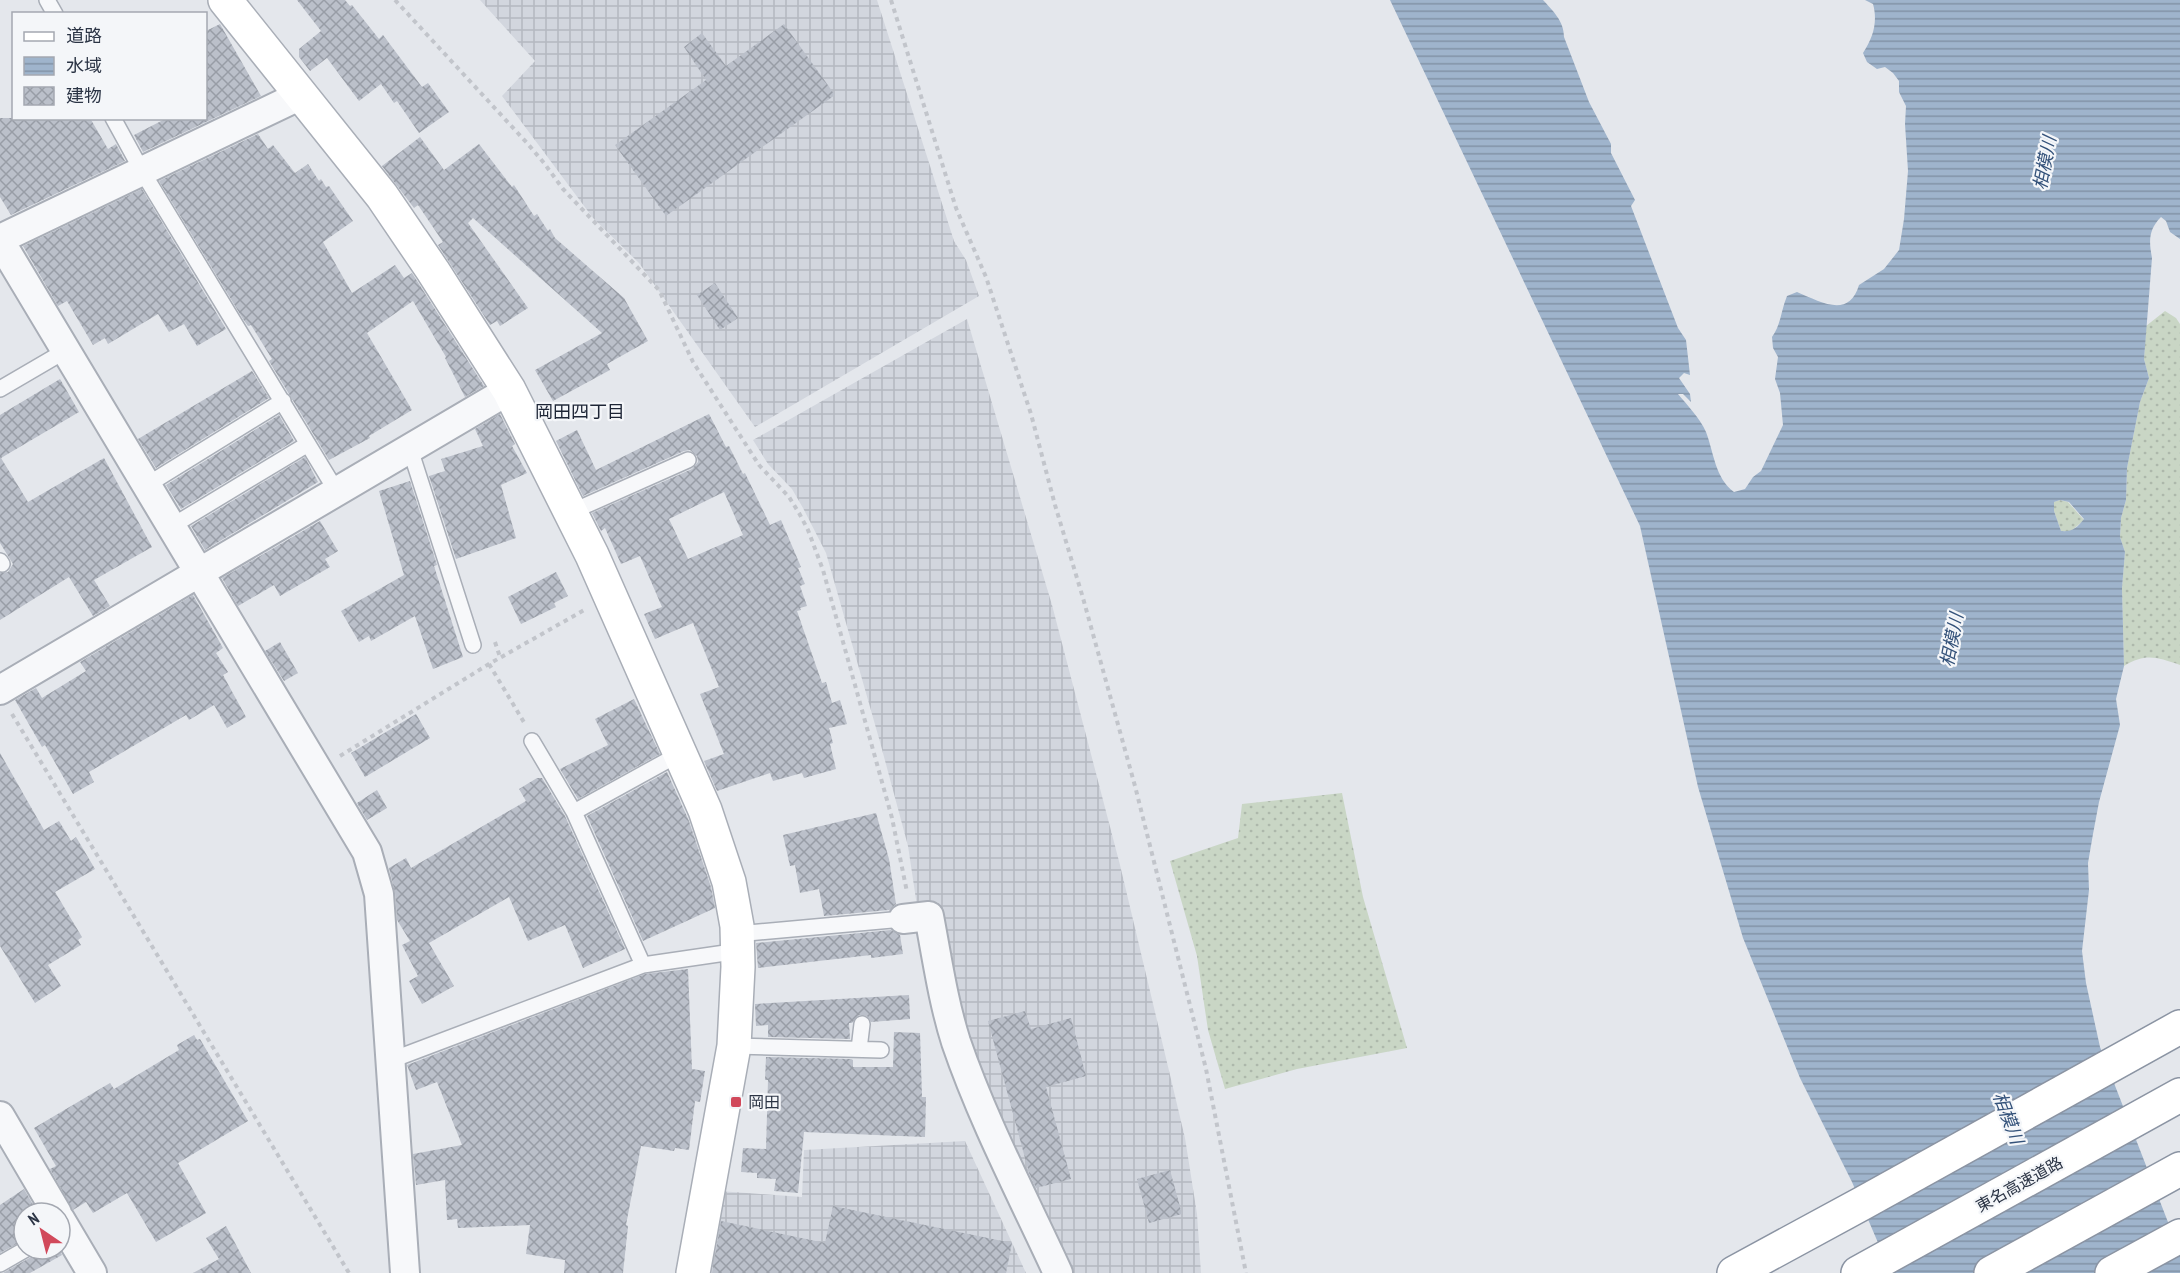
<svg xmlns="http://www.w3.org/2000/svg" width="2180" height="1273" font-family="'PT Sans Narrow','Noto Sans JP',sans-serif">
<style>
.industrial{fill:url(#industrial-grid)}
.grass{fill:url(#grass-dots)}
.water{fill:url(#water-rules);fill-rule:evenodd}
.building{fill:url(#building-cross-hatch);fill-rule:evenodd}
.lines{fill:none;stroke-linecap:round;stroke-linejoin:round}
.lane-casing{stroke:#a9aeb7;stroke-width:18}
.street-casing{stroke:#a9aeb7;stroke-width:32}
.secondary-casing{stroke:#a9aeb7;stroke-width:36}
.highway-casing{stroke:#8b94a3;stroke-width:36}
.path{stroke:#c2c5cb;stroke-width:4;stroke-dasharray:4.5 4.5;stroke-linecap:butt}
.lane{stroke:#f7f8fa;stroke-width:15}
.street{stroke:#f7f8fa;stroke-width:28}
.secondary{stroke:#fff;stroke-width:33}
.highway{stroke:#fff;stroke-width:33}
.poi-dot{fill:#d1495b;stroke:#f4f6f9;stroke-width:2}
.labels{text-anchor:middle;stroke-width:4.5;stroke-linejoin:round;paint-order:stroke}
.poi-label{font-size:16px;fill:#2b3445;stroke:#f4f6f9;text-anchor:start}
.street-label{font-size:16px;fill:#2b3445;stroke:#f4f6f9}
.water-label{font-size:18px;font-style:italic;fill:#34527a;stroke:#f4f6f9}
.neighbourhood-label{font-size:18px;fill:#1d2536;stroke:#f4f6f9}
</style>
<defs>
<pattern id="industrial-grid" width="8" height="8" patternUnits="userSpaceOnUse" patternTransform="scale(1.5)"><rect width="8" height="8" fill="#d2d6de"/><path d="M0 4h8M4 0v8" fill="none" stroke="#b4b8c0"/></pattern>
<pattern id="grass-dots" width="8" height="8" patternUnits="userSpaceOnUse" patternTransform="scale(1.5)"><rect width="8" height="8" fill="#c9d6c5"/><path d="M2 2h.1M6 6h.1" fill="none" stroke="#adb8ab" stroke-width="1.8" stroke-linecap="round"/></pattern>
<pattern id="water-rules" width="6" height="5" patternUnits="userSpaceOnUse" patternTransform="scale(1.5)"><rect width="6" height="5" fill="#9fb4cc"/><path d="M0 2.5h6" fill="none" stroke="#8293a7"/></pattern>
<pattern id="building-cross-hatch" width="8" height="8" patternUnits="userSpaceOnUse" patternTransform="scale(1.5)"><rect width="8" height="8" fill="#bbc0ca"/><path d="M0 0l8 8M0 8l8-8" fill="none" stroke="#989da6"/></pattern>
</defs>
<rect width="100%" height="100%" fill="#e4e7ec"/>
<path class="industrial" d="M 480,0 L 877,0 L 954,241 L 966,260 L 979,296 L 755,427 L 639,263 L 593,218 L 502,96 L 535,61 Z
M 967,319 L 1052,605 L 1120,865 L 1185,1138 L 1197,1214 L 1201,1273 L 1069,1273 L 966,1042 L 938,902 L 917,906 L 908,846 L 880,742 L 826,553 L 803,508 L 792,489 L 768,464 L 753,440 Z
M 965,1141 L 1026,1273 L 704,1273 L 719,1191 L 802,1197 L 804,1150 Z"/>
<path class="grass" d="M 2165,311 L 2176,318 L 2180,324 L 2180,665 C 2156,657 2146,653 2124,666 L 2122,588 L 2125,552 L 2120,537 L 2121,518 L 2126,500 L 2127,468 L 2140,402 L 2149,378 L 2144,359 L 2146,326 Z
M 2060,500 L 2068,502 L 2084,520 L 2070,532 L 2061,531 L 2054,511 L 2054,502 Z
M 1342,793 L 1363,897 L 1407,1048 L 1297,1069 L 1225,1089 L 1208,1030 L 1197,956 L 1170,861 L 1238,838 L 1242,804 Z"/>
<path class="water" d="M 1390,0 L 1543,0 C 1553,11 1564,21 1564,37 L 1589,102 L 1611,144 L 1611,153 L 1635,200 L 1631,206 L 1678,328 L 1686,340 L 1690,375 L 1684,373 L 1679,378 L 1690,394 L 1691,402 L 1683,394 L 1678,394 C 1687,405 1700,418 1706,432 C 1714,453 1715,478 1734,492 L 1745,489 L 1753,477 L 1761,471 L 1783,425 L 1780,393 L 1775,379 L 1778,357 L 1773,348 L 1772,337 C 1781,325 1781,310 1787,296 L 1797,292 C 1821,302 1849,319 1859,285 L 1884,269 L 1899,250 L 1904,219 L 1908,171 L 1905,124 L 1906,106 L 1899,92 L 1899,81 L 1893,73 L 1885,67 L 1877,69 L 1867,62 L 1863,53 C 1873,38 1878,22 1873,4 L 1865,0 L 2180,0 L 2180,239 L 2170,232 L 2166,221 L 2161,217 C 2148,230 2149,242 2152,258 L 2144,359 L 2149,378 L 2140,402 L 2127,468 L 2126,500 L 2121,518 L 2120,537 L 2125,552 L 2122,588 L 2124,666 L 2116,699 L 2120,725 L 2099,802 L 2093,834 L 2088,863 L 2089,890 L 2082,951 L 2086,983 L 2100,1047 L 2180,1253 L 2180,1273 L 1891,1273 L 1852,1182 L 1800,1078 L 1743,938 L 1698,787 L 1640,526 ZM 2060,500 L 2069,502 L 2084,519 C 2077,528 2072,532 2061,531 L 2054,511 L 2054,502 Z"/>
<path class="building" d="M 297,0 L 345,0 L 350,6 L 352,5 L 379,39 L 383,35 L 422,87 L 428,83 L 449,112 L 419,133 L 397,101 L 394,103 L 381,84 L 359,101 L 327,58 L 310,71 L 299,57 L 299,49 L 321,31 Z
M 220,24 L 261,96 L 143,152 L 134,135 L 167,118 L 206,118 L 206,31 Z
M 784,24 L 835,95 L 666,216 L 615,145 L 706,80 L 684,47 L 702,33 L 726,66 Z
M 0,118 L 90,118 L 108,149 L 116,144 L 125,161 L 11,215 L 0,197 Z
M 258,134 L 268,149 L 273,145 L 295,173 L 308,164 L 319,181 L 321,179 L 326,187 L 329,186 L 353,221 L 323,242 L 352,293 L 395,265 L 404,278 L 412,273 L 484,386 L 465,397 L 445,358 L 446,357 L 413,301 L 367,333 L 412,410 L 369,436 L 370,438 L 329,460 L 269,361 L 272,359 L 251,325 L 248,326 L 243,319 L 159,181 Z
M 420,137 L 444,170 L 479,144 L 512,187 L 514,185 L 534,216 L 537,214 L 548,231 L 550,229 L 555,238 L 624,298 L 648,341 L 607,364 L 610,370 L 553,401 L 535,370 L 602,333 L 473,218 L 468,223 L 528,308 L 500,326 L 497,321 L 490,325 L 438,245 L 443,242 L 418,205 L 414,208 L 382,166 Z
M 142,189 L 226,329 L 197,346 L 184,324 L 169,332 L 158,314 L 108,344 L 105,338 L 93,345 L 67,301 L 58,306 L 23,246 Z
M 715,283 L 738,318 L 720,330 L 697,295 Z
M 252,371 L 269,398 L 156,468 L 138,439 Z
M 60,379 L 79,412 L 1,458 L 28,502 L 104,458 L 152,547 L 94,580 L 110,606 L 93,616 L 69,577 L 0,620 L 0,573 L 8,572 L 13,564 L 0,543 L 0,415 Z
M 500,414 L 515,444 L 512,446 L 527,473 L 501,485 L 516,538 L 456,559 L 429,476 L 445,471 L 441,459 L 483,446 L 475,429 Z
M 709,414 L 726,447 L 729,446 L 743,474 L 745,473 L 770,525 L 781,520 L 801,567 L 798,568 L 805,584 L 800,586 L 807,606 L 800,608 L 801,610 L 797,611 L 822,683 L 826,682 L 832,703 L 840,700 L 847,724 L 829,728 L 833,743 L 830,744 L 836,769 L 804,778 L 802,773 L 773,781 L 770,773 L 717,791 L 704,761 L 724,754 L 700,694 L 719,687 L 693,623 L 655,639 L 644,614 L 662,607 L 640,556 L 621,564 L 605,528 L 601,531 L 592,513 L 692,469 L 698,462 L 697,456 L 690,450 L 684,451 L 583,496 L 556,441 L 577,430 L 596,470 ZM 724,492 L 743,535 L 688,559 L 669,519 Z
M 279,415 L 294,441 L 181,509 L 166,485 Z
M 305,457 L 318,482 L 205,550 L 191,526 Z
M 410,481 L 437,565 L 434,566 L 463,657 L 433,669 L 415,616 L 371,641 L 369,636 L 359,642 L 341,611 L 404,575 L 379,491 Z
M 320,521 L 338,551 L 325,559 L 330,567 L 280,596 L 274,585 L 238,606 L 222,578 Z
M 556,572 L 568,596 L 554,603 L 556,607 L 521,624 L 508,597 Z
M 193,595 L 223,648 L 216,653 L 228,672 L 223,675 L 246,717 L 227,728 L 214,705 L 189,720 L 186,715 L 89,772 L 94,782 L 73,794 L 45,745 L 42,747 L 15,700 L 36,688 L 42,698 L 86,671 L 80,662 Z
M 280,642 L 298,673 L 284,681 L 265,651 Z
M 634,699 L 660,754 L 578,799 L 560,769 L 608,745 L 595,719 Z
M 416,714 L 430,738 L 365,777 L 351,753 Z
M 0,753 L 44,830 L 59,821 L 71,841 L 76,837 L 95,869 L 55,892 L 82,937 L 78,940 L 81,945 L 48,965 L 61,986 L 35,1003 L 0,946 Z
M 667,772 L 689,821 L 711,887 L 715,908 L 643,941 L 587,816 Z
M 537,778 L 542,778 L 565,816 L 625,949 L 583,968 L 565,925 L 528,941 L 509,897 L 429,943 L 454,986 L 422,1004 L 409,981 L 418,976 L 402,945 L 410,941 L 397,920 L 395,893 L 389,868 L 406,858 L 411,868 L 526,801 L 519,789 Z
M 377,790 L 387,808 L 367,820 L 357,803 Z
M 876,813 L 889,859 L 896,904 L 889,910 L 824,916 L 819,889 L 800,893 L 795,865 L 790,866 L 783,835 Z
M 891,930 L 900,935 L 903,954 L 871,958 L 871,955 L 758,968 L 756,943 Z
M 688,969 L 692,1069 L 705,1071 L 700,1102 L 695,1101 L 689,1150 L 675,1148 L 674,1151 L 641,1146 L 626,1225 L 628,1226 L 623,1273 L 564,1273 L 565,1260 L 526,1254 L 530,1225 L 458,1228 L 457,1219 L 447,1220 L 445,1180 L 416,1185 L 413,1154 L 462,1145 L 437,1082 L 416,1090 L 407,1065 L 645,974 Z
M 909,995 L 910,1019 L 871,1022 L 867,1016 L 859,1015 L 852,1023 L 849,1023 L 850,1039 L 768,1037 L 768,1025 L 756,1026 L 755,1004 Z
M 1025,1011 L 1031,1029 L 1071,1018 L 1086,1076 L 1046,1087 L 1071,1179 L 1036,1188 L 1029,1173 L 988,1021 Z
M 894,1032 L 920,1033 L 922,1097 L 926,1097 L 925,1137 L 804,1132 L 798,1193 L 774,1191 L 776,1179 L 757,1178 L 757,1173 L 741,1172 L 743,1148 L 766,1149 L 768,1080 L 765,1080 L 766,1057 L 851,1059 L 853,1060 L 853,1067 L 893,1067 Z
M 194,1035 L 197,1040 L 200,1039 L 248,1121 L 178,1163 L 206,1213 L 156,1242 L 127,1193 L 93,1213 L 86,1202 L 73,1210 L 50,1169 L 56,1166 L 34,1128 L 110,1083 L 114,1089 L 179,1050 L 177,1045 Z
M 1170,1170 L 1182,1214 L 1149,1223 L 1137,1179 Z
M 24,1189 L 38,1213 L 24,1213 L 24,1240 L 0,1253 L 0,1205 Z
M 833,1206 L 1012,1243 L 1006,1273 L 712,1273 L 721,1221 L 825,1243 Z
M 226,1226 L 251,1273 L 193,1273 L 219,1259 L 206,1238 Z
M 36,1249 L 59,1249 L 62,1255 L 30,1273 L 3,1273 L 31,1257 Z"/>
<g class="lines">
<defs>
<path id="lane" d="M 47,0 L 55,14
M 113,118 L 142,171 L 337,492
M 0,389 L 65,351
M 410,449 L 473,645
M 147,485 L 283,401
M 571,512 L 688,460
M 172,526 L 308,444
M 0,561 L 2,564
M 532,741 L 574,812 L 643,965
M 574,812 L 681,753
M 737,934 L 903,919
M 734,1046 L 881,1050
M 859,1049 L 862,1024
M 389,1061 L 643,965 L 739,951
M 0,1264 L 26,1249"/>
<path id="street" d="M 0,239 L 301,95
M 0,241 L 367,852 L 379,894 L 405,1273
M 0,690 L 509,390
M 903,919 L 929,916 C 937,958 943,1001 956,1042 C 983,1121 1023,1197 1058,1273
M 0,1116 L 57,1213
M 60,1219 L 92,1273"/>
<path id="secondary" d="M 225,0 L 382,196 L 433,271 L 509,390 L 592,555 L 705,810 L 729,882 L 737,926 L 738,967 L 734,1046 L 693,1273"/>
<path id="highway" d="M 1734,1273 L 1863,1203 L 2180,1027
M 1858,1273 L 2180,1095
M 1991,1273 L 2180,1169
M 2112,1273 L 2180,1236"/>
</defs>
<use href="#lane" class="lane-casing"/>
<use href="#street" class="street-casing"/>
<use href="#secondary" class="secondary-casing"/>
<use href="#highway" class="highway-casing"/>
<path class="path" d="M 395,0 L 527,143 L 544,163 L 563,189 L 659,290 L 693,362 L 759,465 L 789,497 L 799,513 L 808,530 L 823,570 L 892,818 L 907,892
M 891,0 L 956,208 L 986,277 L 1031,414 L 1055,505 L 1083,598 L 1135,786 L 1206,1069 L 1246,1273
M 495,642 L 500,657
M 489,664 L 525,724
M 12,714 L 349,1273
M 340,756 L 489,664 L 586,609"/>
<use href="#lane" class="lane"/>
<use href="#street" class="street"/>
<use href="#secondary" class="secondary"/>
<use href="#highway" class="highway"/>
</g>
<rect class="poi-dot" x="730" y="1096" width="12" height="12" rx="3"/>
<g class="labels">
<g class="poi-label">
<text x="748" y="1108">岡田</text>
</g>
<g class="street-label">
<text transform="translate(2019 1184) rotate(-29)" y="6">東名高速道路</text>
</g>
<g class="water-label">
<text transform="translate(2045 163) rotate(-79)" y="6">相模川</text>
<text transform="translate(1952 640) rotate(-79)" y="6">相模川</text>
<text transform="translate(2008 1118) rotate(69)" y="6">相模川</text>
</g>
<g class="neighbourhood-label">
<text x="580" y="418">岡田四丁目</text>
</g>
</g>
<rect x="12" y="12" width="195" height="108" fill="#f4f6f9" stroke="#a4a8b1" stroke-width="1.5"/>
<rect x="24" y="32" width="30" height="9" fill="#ffffff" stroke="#a4a8b1" stroke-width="1.5"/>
<text x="66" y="42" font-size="18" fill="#2b3445">道路</text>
<rect x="24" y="57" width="30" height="18" fill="url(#water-rules)" stroke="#a4a8b1" stroke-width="1.5"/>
<text x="66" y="72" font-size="18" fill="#2b3445">水域</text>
<rect x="24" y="87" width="30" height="18" fill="url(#building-cross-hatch)" stroke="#a4a8b1" stroke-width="1.5"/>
<text x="66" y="102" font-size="18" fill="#2b3445">建物</text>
<g transform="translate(42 1231) rotate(325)"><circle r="28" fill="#f4f6f9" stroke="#a4a8b1" stroke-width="1.5"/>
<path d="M0-4.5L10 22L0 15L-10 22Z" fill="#d1495b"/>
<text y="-9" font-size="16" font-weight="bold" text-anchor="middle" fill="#2b3445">N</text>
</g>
</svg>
